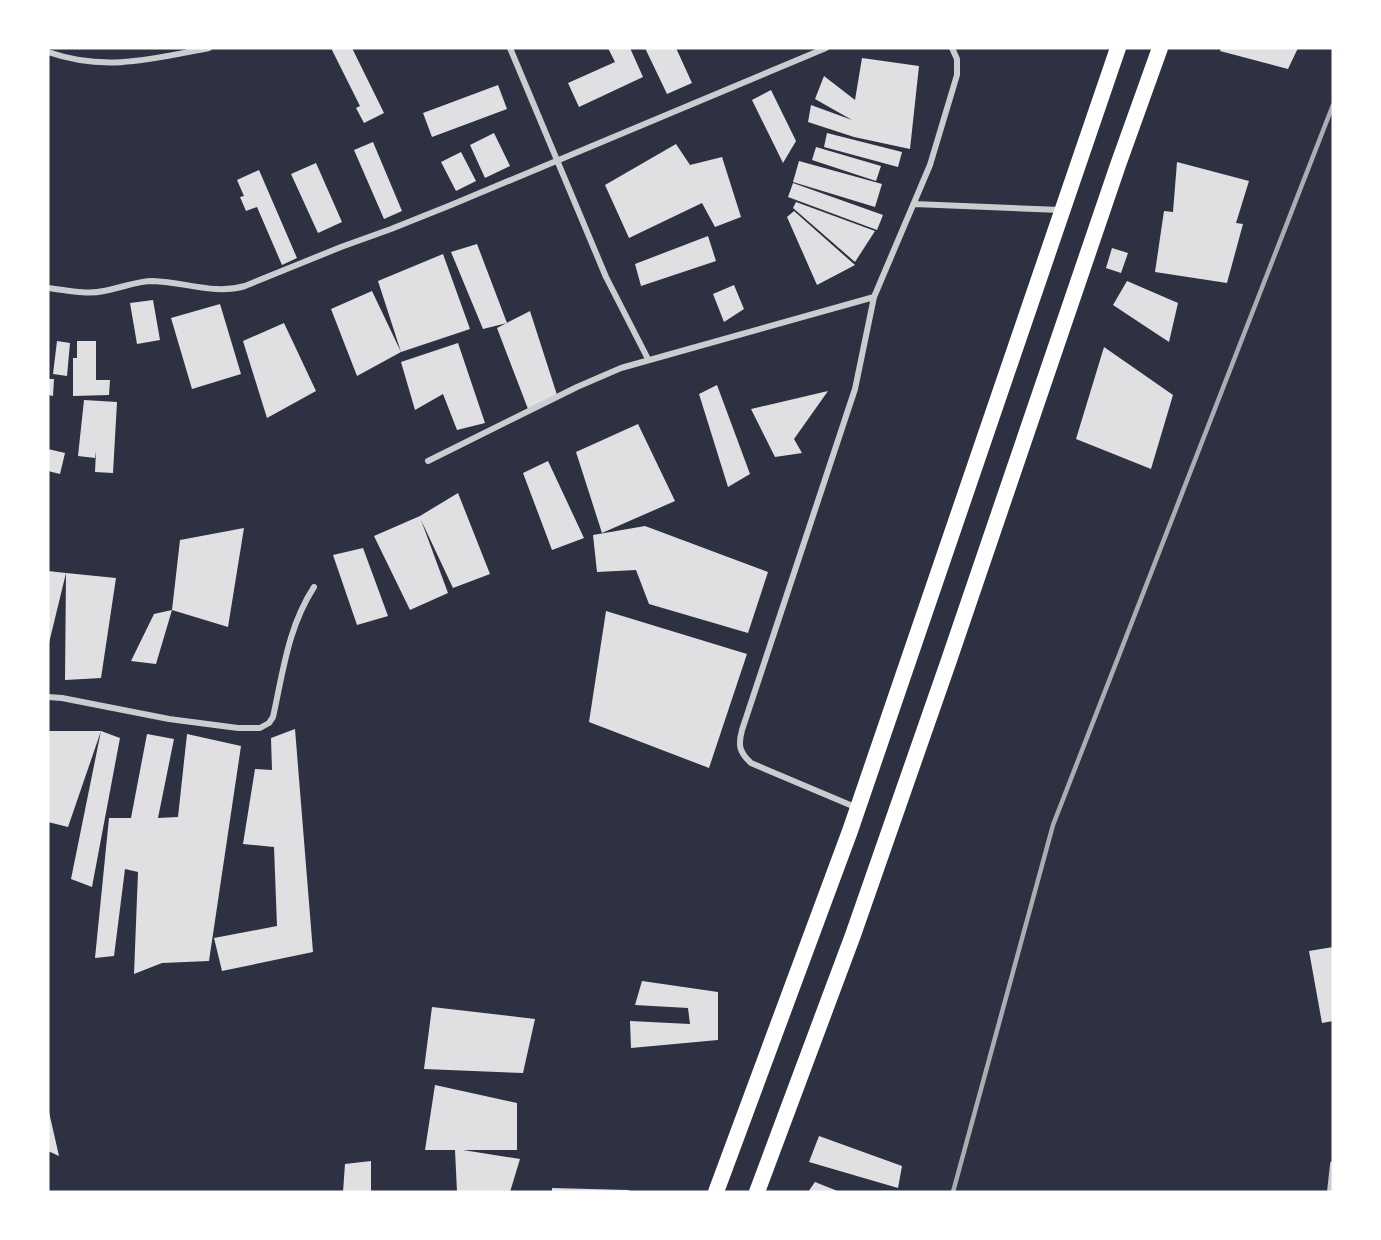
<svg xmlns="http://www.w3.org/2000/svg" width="1381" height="1240" font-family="Barlow,sans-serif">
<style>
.building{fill:#e0e0e3}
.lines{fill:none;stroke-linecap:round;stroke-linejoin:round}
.minor{stroke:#caccd0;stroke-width:6}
.trunk{stroke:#fff;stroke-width:16}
.rail{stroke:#abadb3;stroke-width:4.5}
</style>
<rect width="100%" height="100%" fill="#2d3142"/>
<path class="building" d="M 331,48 L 352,48 L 384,113 L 364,123 L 356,108 L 360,106 Z
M 608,48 L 630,48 L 643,77 L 579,107 L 568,83 L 615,62 Z
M 645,48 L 676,48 L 692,83 L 667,94 Z
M 1221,48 L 1298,48 L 1288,69 L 1220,51 Z
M 862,58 L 919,66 L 910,149 L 854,137 L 808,122 L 811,105 L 852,120 L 815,99 L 824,76 L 855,100 Z
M 498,85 L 507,109 L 432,137 L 423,113 Z
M 771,90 L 796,141 L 783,163 L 752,100 Z
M 494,133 L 510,166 L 485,178 L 470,145 Z
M 827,133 L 902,152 L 898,167 L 824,147 Z
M 373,142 L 402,211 L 384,219 L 354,150 Z
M 676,144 L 690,165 L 722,157 L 741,217 L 715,227 L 702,203 L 629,238 L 605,185 Z
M 816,147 L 881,166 L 876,181 L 812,160 Z
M 461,152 L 476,181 L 456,191 L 441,162 Z
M 799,161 L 882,184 L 875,207 L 793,182 Z
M 1177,162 L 1249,181 L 1236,223 L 1243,224 L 1227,283 L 1155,272 L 1164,211 L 1173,212 Z
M 316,163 L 342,222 L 318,233 L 291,174 Z
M 259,170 L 297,258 L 282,265 L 257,207 L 246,211 L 240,197 L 244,196 L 237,180 Z
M 793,183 L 883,215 L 877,230 L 788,197 Z
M 796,202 L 875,231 L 855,262 L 793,208 Z
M 794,211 L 855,265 L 817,285 L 787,217 Z
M 708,236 L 716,261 L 641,286 L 635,264 Z
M 477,244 L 507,323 L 483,329 L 451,252 Z
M 1112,248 L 1128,253 L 1121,273 L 1106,268 Z
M 443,254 L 470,329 L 401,352 L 357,376 L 331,309 L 372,291 L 401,352 L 378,281 Z
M 1127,281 L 1178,303 L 1169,342 L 1113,305 Z
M 734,285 L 744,309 L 724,322 L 713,294 Z
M 153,300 L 160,340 L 137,344 L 130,303 Z
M 220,304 L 241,374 L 192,389 L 171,318 Z
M 530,311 L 558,398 L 528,409 L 497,328 Z
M 284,323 L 316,391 L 267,418 L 243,341 Z
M 57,341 L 70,343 L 67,376 L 53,374 Z
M 77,341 L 96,341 L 96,380 L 110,380 L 109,395 L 73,396 L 73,358 L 77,358 Z
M 458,343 L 485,423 L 457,430 L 443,394 L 415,410 L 401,362 Z
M 1104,347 L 1173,395 L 1151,469 L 1076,439 Z
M 48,379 L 54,379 L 53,396 L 48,395 Z
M 717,385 L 750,474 L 728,487 L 699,394 Z
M 828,391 L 794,439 L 802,453 L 775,457 L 751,409 Z
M 84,400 L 117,402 L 113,473 L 95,472 L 96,451 L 95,458 L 78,456 Z
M 638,424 L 675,501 L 602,533 L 576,452 Z
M 48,449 L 65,453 L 60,474 L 48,471 Z
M 548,461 L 584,538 L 552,550 L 523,473 Z
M 458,493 L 490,574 L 453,588 L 421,520 L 448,593 L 410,610 L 374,536 L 420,516 Z
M 645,526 L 768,572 L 748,633 L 649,604 L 636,570 L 597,572 L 593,535 Z
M 244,528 L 228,627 L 172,610 L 180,540 Z
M 363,548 L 388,616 L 357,625 L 333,555 Z
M 48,571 L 66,573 L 49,643 L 48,642 Z
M 66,573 L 116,578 L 101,678 L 65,680 Z
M 172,610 L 156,664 L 131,661 L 154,614 Z
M 606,611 L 747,654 L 709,768 L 589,722 Z
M 295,729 L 313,952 L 222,971 L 214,938 L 277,926 L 274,847 L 243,844 L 255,769 L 272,770 L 271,738 Z
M 48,731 L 101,731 L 120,738 L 92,887 L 71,879 L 101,731 L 68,827 L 48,822 Z
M 147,734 L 174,739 L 158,818 L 178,817 L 187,734 L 241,746 L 209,961 L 162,963 L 134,974 L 138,872 L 125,869 L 114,956 L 95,958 L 109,818 L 131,818 Z
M 1333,947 L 1333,1021 L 1322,1023 L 1309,951 Z
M 642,981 L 718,992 L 718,1040 L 631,1048 L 630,1021 L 690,1024 L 688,1008 L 635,1005 Z
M 432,1007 L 535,1019 L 523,1073 L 424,1069 Z
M 435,1085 L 517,1103 L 517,1150 L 463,1150 L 520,1159 L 510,1192 L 457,1192 L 455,1150 L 425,1150 Z
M 48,1112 L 49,1112 L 59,1156 L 48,1151 Z
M 819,1136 L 902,1166 L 898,1188 L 809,1162 Z
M 371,1161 L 371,1192 L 343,1192 L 345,1164 Z
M 815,1182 L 840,1192 L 808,1192 Z
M 552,1188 L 629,1190 L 630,1192 L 552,1192 Z"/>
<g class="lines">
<path class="minor" d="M 510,48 L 606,277 L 648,359
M 48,52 C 105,72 152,59 209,48
M 914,204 L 1060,210
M 48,288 C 66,290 86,295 104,291 C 121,288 136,281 153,281 C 185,282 214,295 245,286 L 341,247 L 391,229 L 451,205 L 826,48
M 428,461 L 577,387 L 621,368 L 874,297
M 48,697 L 62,698 L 169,719 L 238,728 L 260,728 L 269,723 L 273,717 C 283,672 288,627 314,587
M 855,807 L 751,763 C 739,752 738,745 742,730 L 855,389 L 874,297 L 930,165 L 957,75 L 957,59 L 952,48
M 1330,1192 L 1333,1164"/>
<path class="trunk" d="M 716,1192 L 850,831 L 1118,48
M 757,1192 L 853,935 L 948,663 L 1118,165 L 1160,48"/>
<path class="rail" d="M 953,1192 L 1053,825 L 1333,105"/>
</g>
<rect width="1381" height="1240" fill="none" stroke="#ffffff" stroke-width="99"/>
</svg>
